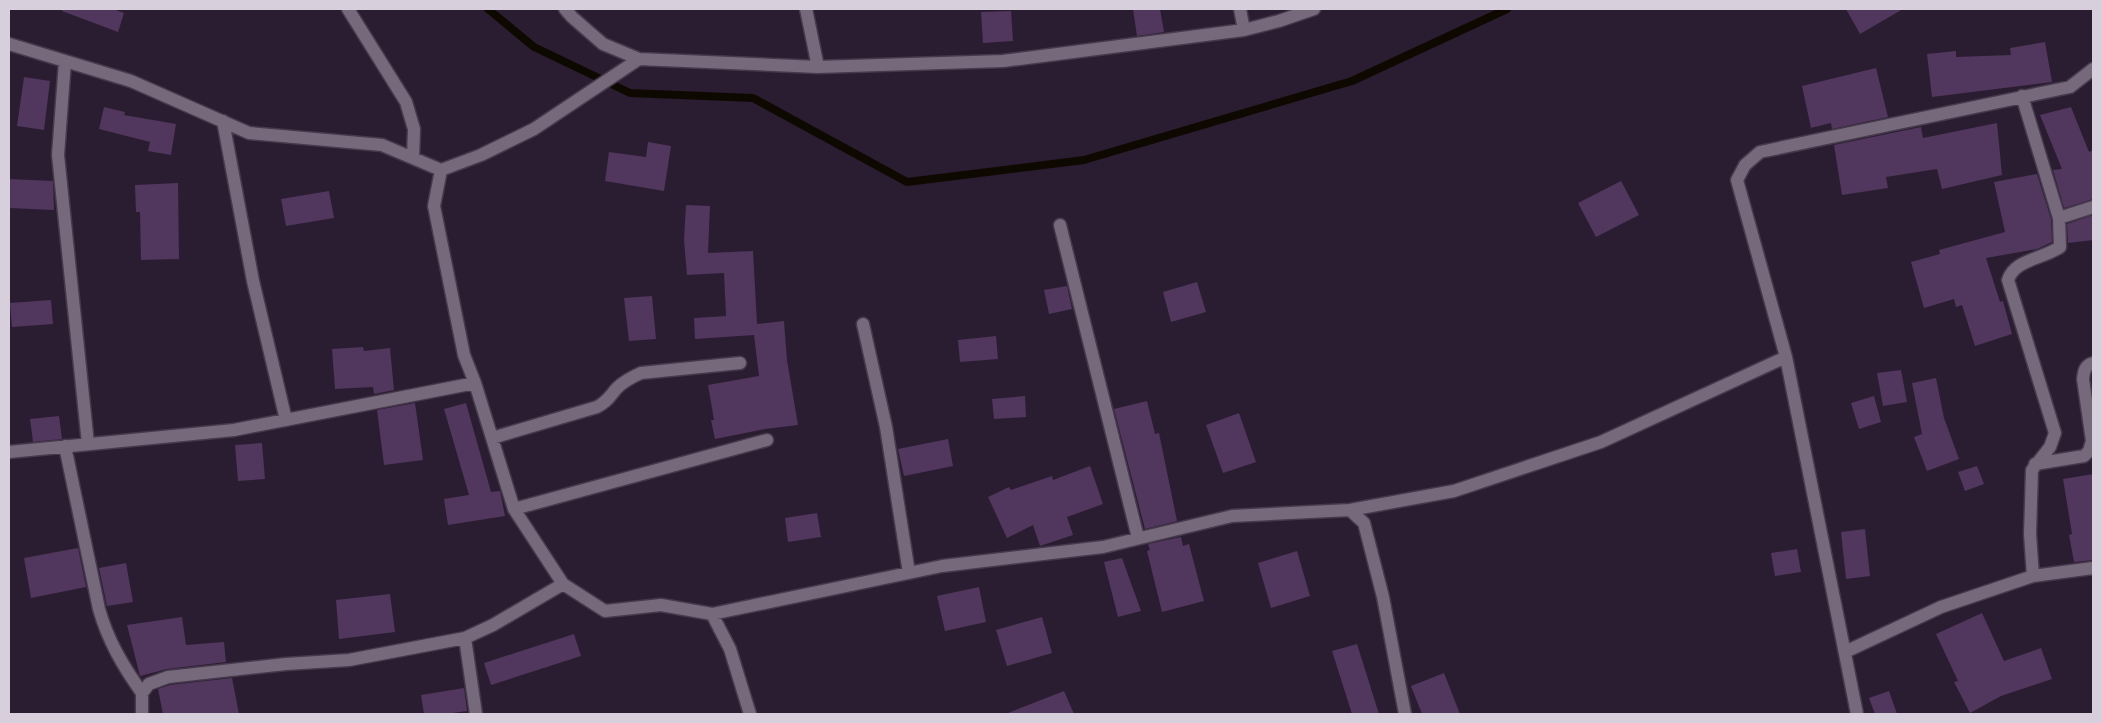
<svg xmlns="http://www.w3.org/2000/svg" width="2102" height="723" font-family="'DM Sans',sans-serif">
<style>
.lines{fill:none;stroke-linecap:round;stroke-linejoin:round}
.stream{stroke:#0e0900;stroke-width:8}
.building{fill:#51365d}
.minor-casing{stroke:#47394d;stroke-width:15}
.minor{stroke:#75697b;stroke-width:12}
</style>
<rect width="100%" height="100%" fill="#2b1d31"/>
<g class="lines">
<path class="stream" d="M 488,9 L 534,47 L 630,93 L 753,98 L 907,182 L 1084,160 L 1352,81 L 1507,9"/>
</g>
<path class="building" d="M 62,9 L 113,9 L 124,13 L 118,32 L 62,11 Z
M 1133,9 L 1160,9 L 1164,32 L 1137,36 Z
M 1846,9 L 1903,9 L 1860,34 Z
M 1011,11 L 1013,41 L 983,43 L 981,12 Z
M 2045,42 L 2052,82 L 1932,97 L 1927,54 L 1956,51 L 1956,57 L 2011,55 L 2010,48 Z
M 1876,68 L 1888,117 L 1832,129 L 1831,123 L 1811,128 L 1802,86 Z
M 24,77 L 50,81 L 44,130 L 17,126 Z
M 104,107 L 125,112 L 124,115 L 176,124 L 171,155 L 148,151 L 150,142 L 99,129 Z
M 2071,107 L 2089,152 L 2093,150 L 2093,199 L 2064,208 L 2053,170 L 2062,169 L 2040,115 Z
M 1997,123 L 2002,175 L 1942,189 L 1937,169 L 1886,177 L 1888,188 L 1842,195 L 1834,145 L 1921,127 L 1923,138 Z
M 648,142 L 671,146 L 664,191 L 605,181 L 609,152 L 646,157 Z
M 2037,174 L 2051,219 L 2052,242 L 2037,249 L 1986,258 L 2000,302 L 2003,301 L 2012,334 L 1975,346 L 1962,305 L 1956,307 L 1954,299 L 1924,308 L 1911,262 L 1940,254 L 1939,250 L 2005,232 L 1994,182 Z
M 9,179 L 53,181 L 54,210 L 9,208 Z
M 1621,181 L 1639,215 L 1596,237 L 1578,203 Z
M 178,183 L 179,259 L 141,260 L 140,212 L 136,212 L 135,185 Z
M 329,191 L 334,218 L 286,226 L 281,199 Z
M 686,205 L 710,206 L 708,253 L 753,251 L 757,324 L 784,321 L 787,360 L 798,425 L 765,429 L 715,439 L 711,420 L 714,420 L 708,385 L 759,376 L 754,335 L 695,339 L 694,318 L 726,316 L 724,273 L 687,275 L 684,240 Z
M 2093,215 L 2093,240 L 2068,243 L 2067,224 Z
M 1197,282 L 1206,312 L 1171,322 L 1163,292 Z
M 1067,286 L 1072,309 L 1049,314 L 1044,290 Z
M 652,296 L 656,339 L 629,341 L 624,298 Z
M 51,300 L 53,324 L 12,327 L 10,303 Z
M 996,336 L 998,359 L 960,362 L 958,340 Z
M 363,347 L 364,351 L 390,348 L 394,390 L 374,394 L 373,387 L 335,389 L 332,349 Z
M 1901,370 L 1907,402 L 1883,406 L 1877,373 Z
M 1936,378 L 1944,418 L 1959,459 L 1927,471 L 1914,437 L 1922,434 L 1912,383 Z
M 1025,396 L 1026,417 L 994,419 L 992,399 Z
M 1874,396 L 1881,422 L 1859,429 L 1851,403 Z
M 1147,401 L 1155,434 L 1159,433 L 1177,521 L 1145,529 L 1114,409 Z
M 415,403 L 423,460 L 384,465 L 377,410 Z
M 466,403 L 491,492 L 500,491 L 505,516 L 448,525 L 444,499 L 469,495 L 444,409 Z
M 1239,413 L 1256,462 L 1223,473 L 1206,425 Z
M 59,416 L 62,439 L 33,442 L 30,419 Z
M 948,439 L 953,466 L 904,476 L 898,449 Z
M 262,443 L 265,479 L 238,481 L 235,445 Z
M 1090,466 L 1103,504 L 1067,517 L 1073,535 L 1040,546 L 1033,525 L 1007,538 L 988,497 L 1009,487 L 1011,490 L 1052,476 L 1053,480 Z
M 1977,466 L 1984,484 L 1965,491 L 1958,472 Z
M 2093,474 L 2093,560 L 2074,562 L 2069,535 L 2072,534 L 2063,479 Z
M 817,513 L 821,537 L 788,542 L 785,518 Z
M 1865,529 L 1870,576 L 1846,579 L 1841,532 Z
M 1181,537 L 1183,546 L 1189,544 L 1204,601 L 1162,612 L 1147,551 L 1150,550 L 1148,544 Z
M 78,548 L 86,587 L 31,598 L 24,558 Z
M 1797,549 L 1801,572 L 1775,576 L 1771,553 Z
M 1297,551 L 1310,596 L 1271,608 L 1258,563 Z
M 1122,558 L 1141,611 L 1118,617 L 1104,562 Z
M 126,563 L 133,602 L 107,606 L 99,568 Z
M 979,587 L 986,622 L 945,631 L 937,596 Z
M 390,594 L 395,632 L 339,639 L 336,600 Z
M 1982,613 L 2004,661 L 2041,648 L 2052,679 L 2001,696 L 1970,713 L 1954,682 L 1958,681 L 1936,634 Z
M 182,617 L 186,645 L 224,642 L 226,662 L 167,669 L 140,676 L 127,625 Z
M 1042,617 L 1052,653 L 1007,666 L 996,630 Z
M 574,634 L 581,656 L 491,685 L 484,663 Z
M 1357,644 L 1379,714 L 1352,714 L 1332,651 Z
M 1444,673 L 1460,714 L 1422,714 L 1411,686 Z
M 232,678 L 239,714 L 163,714 L 158,689 L 170,685 Z
M 464,688 L 467,711 L 445,714 L 424,714 L 421,695 Z
M 1064,691 L 1074,714 L 1008,714 L 1008,713 Z
M 1889,691 L 1897,714 L 1875,714 L 1869,698 Z"/>
<g class="lines">
<defs>
<path id="minor" d="M 348,9 L 406,102 L 414,129 L 413,158
M 565,9 L 572,17 L 603,44 L 639,59 L 818,67 L 1003,61 L 1244,30 L 1240,9
M 806,9 L 818,67
M 1244,30 L 1279,21 L 1314,9
M 9,44 L 131,81 L 249,133 L 382,145 L 441,170
M 639,59 L 534,129 L 481,155 L 441,170 L 434,206 L 464,355 L 475,383 L 514,509 L 563,584 L 605,611 L 661,605 L 712,614 L 730,649 L 750,714
M 65,61 L 58,155 L 88,444
M 223,121 L 253,281 L 286,420
M 2059,218 L 2093,207
M 1060,225 L 1138,538
M 863,324 L 886,427 L 909,573
M 492,438 L 597,407 C 608,401 609,397 617,388 C 624,381 632,377 641,373 L 740,363
M 65,446 L 99,609 C 108,641 123,666 142,693
M 9,452 L 234,430 L 475,383
M 2035,464 L 2084,456 L 2089,451 L 2092,441 L 2083,379 C 2084,371 2085,365 2093,363
M 514,509 L 767,440
M 1350,510 L 1454,491 L 1601,442 L 1786,357
M 2033,576 L 2093,568
M 712,614 L 942,566 L 1103,547 L 1232,516 L 1350,510 L 1364,523 L 1383,597 L 1405,714
M 465,638 L 476,714
M 1845,652 L 1941,607 L 2033,576 L 2030,534 L 2032,470 L 2050,447 L 2055,433 L 2008,280 C 2015,259 2043,259 2060,247 L 2059,218 L 2022,96
M 142,714 L 142,693 L 149,684 L 168,677 L 286,664 L 349,660 L 465,638 L 493,625 L 563,584
M 1857,714 L 1786,357 L 1737,180 L 1745,165 L 1760,152 L 2070,87 L 2093,69"/>
</defs>
<use href="#minor" class="minor-casing"/>
<use href="#minor" class="minor"/>
</g>
<rect width="2102" height="723" fill="none" stroke="#d8cfdd" stroke-width="20"/>
</svg>
